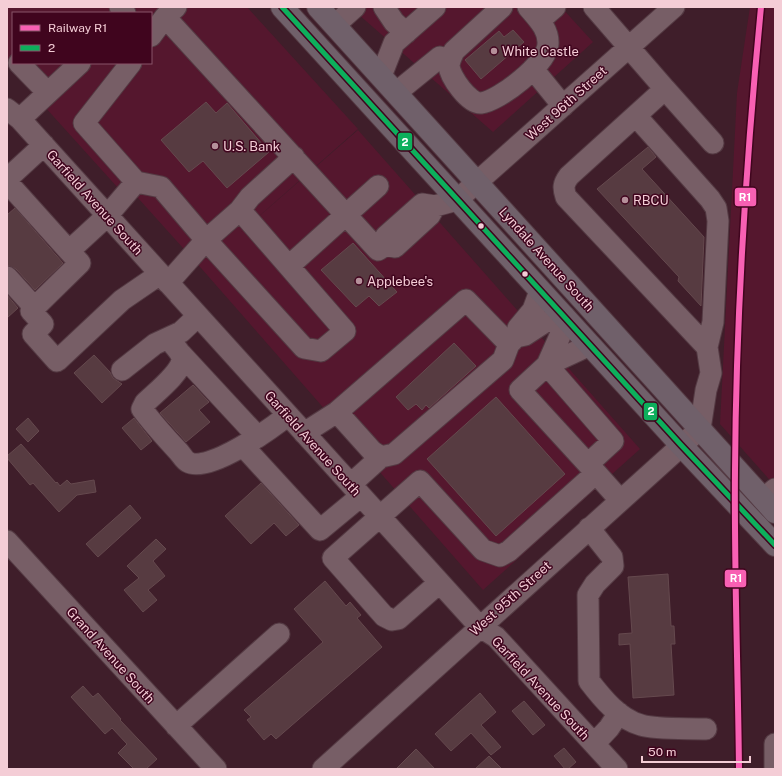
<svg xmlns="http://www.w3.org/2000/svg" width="782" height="776" font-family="'Public Sans',sans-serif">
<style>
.built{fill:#55172e;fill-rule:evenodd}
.building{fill:#573b41;stroke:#65494e}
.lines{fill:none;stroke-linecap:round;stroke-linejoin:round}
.minor-casing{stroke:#543a43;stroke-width:23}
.major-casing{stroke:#543a43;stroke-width:24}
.minor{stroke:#775e66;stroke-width:21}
.major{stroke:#70606a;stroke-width:22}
.bus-1-casing{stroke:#40051e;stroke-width:8}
.bus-1{stroke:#0daf5c;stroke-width:5}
.rail-1-casing{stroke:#40051e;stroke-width:9}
.rail-1{stroke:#f860b3;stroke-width:6}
.poi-dot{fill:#b5909a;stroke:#40051e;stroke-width:1.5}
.bus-dot{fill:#f4cdd6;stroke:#40051e;stroke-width:1.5}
.labels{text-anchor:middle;stroke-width:3;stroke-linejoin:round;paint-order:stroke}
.poi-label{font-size:13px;fill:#f4cdd6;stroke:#40051e;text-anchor:start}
.street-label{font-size:13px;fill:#f4cdd6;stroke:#40051e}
.line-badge{stroke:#40051e;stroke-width:1.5}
.badge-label{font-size:11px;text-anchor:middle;font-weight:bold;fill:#fff}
</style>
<rect width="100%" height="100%" fill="#3f1e2a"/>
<path class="built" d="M 7,7 L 247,7 L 358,129 L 241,232 L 358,130 L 640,449 L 483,590 L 201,268 L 138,198 L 128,199 L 7,65 ZM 13,13 L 151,13 L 151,63 L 13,63 Z
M 350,7 L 561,7 L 593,42 L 493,132 Z
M 750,7 L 775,7 L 775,486 L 720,424 L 737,93 Z"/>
<path class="building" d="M 513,30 L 524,42 L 481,79 L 465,60 L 499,31 L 504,37 Z
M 206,102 L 216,113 L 227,103 L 269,152 L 227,188 L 203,161 L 189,172 L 161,140 Z
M 648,147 L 656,157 L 642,169 L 704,237 L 701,306 L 678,281 L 679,277 L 597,189 Z
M 15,208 L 63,263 L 35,290 L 16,269 L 7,265 L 7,215 Z
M 353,243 L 397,292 L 379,306 L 369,296 L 356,307 L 321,270 Z
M 7,295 L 18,308 L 7,318 Z
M 454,343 L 476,366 L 429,408 L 426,405 L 422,410 L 416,404 L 408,410 L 396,397 Z
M 94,355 L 110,372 L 113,378 L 122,384 L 102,403 L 74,373 Z
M 193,385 L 209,402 L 199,410 L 210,422 L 186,442 L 160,413 Z
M 496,397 L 565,474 L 496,536 L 427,459 Z
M 28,418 L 39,431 L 28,442 L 16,429 Z
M 134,418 L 152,441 L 141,450 L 122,428 Z
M 21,444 L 56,483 L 57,482 L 60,486 L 67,480 L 71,484 L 94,480 L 96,492 L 77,495 L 59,512 L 33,483 L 30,485 L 7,458 L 7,456 Z
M 261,483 L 299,525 L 286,536 L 274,523 L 251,544 L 225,516 Z
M 130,505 L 141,518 L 98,557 L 86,544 Z
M 156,539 L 166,549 L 153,561 L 165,576 L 148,590 L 157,600 L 143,612 L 124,590 L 139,578 L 127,566 Z
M 668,574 L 671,626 L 674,626 L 675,644 L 671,644 L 674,695 L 633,698 L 630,644 L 619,645 L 619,634 L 632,633 L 628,577 Z
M 325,581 L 346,606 L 350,602 L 361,615 L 357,618 L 382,647 L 276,739 L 271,734 L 264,740 L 247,720 L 251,717 L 244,710 L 323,642 L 294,609 Z
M 83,686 L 93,697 L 98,693 L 121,719 L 120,720 L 157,759 L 146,769 L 134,769 L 118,753 L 127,744 L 112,728 L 105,734 L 71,697 Z
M 480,693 L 496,712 L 481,725 L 501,747 L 491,755 L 471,733 L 451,751 L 435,734 Z
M 524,701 L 545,725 L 533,735 L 512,711 Z
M 564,748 L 576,762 L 568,769 L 565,769 L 554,756 Z
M 416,749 L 435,769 L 396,769 Z
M 489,756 L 502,769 L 475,769 Z"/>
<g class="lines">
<defs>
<path id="minor" d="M 120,7 L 125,13
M 176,7 L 165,17 L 378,250 L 386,245
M 384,7 L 394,22 L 406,33
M 502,7 L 454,51 C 452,56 449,61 449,66 C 450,77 469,104 481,103 C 499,101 548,63 548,44 C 549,29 537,18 528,7
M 540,20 L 555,7
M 335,25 L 355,7
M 151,36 L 165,17
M 19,63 L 48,93
M 533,69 L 563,106
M 381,76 L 394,43 L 435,7
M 665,89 L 713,143
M 397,92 L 440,57 L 450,61
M 7,109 L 20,119 L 479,626 L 496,637 L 617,769
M 636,116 L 710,199 L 716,208 L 718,221 L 713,322 L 707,347
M 20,119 L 80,63
M 7,179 L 44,145
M 7,182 L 69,251 L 107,216 L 136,182 L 84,123 L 131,63
M 136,182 L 161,187 L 206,240 L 168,283
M 435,206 L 430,215 L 395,247 L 386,245 L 386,236 L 422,204 L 435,206 L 457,200 L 674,7
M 240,210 L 345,331 L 321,351 L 304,348 L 206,240 Z
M 240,210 L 250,197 L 294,157
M 69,251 L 80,263 L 31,311 L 43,324 L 33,334 L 57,361 L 122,300 L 160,274
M 289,266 L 378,186
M 7,277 L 35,308
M 540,291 L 533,310 L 518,328 L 516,337 L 525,335 L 545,322 L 564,316
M 567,320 L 547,365 L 590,345
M 168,338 C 172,344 182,352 182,360 C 180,374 155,393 145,403 L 142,409 C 153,424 165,437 178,451 C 181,454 184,460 188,462 C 208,474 272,428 288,415
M 181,354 L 258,437
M 122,370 L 155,344 L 181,332 L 198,316
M 337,412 L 372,451 L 381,457 L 394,454 L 503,360 L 509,344
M 304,433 L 337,412 L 466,300 L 509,344 L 516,337
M 243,446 L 320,530 L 361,496
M 588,464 L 613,441 L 547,365 L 520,390 L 596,473
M 351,484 L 381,457
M 763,499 L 775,489
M 589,528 L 612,557 L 613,566 L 595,584 L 588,595 L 589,681 C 602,698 619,719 641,725 C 657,730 688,728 706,729
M 7,541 L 216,769
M 439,583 L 398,619 L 392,620 L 384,616 L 333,558 L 420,481 L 483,550 L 500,556 L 509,551 L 596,473 L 620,500
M 176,726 L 279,634
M 594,744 L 609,728 L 619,713
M 323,769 L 700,429 L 706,390 L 711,373 L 707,347 L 566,197 C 563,188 563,184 569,176 L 665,89 L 594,7
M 775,769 L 775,744"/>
<path id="major" d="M 282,7 L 681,445 L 775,545
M 318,7 L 775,512"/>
</defs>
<use href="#minor" class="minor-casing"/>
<use href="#major" class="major-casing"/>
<use href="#minor" class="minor"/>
<use href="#major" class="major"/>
<defs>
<path id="bus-1" d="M 282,7 L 681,445 L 775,545"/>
</defs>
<use href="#bus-1" class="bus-1-casing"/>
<use href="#bus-1" class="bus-1"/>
<defs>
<path id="rail-1" d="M 739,769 C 738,669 734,570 735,470 C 736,315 746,161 761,7"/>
</defs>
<use href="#rail-1" class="rail-1-casing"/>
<use href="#rail-1" class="rail-1"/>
</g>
<g class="poi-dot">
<circle cx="494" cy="51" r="4"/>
<circle cx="215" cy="146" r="4"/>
<circle cx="625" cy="200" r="4"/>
<circle cx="359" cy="281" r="4"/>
</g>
<g class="bus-dot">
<circle cx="481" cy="226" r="3.5"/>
<circle cx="525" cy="274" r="3.5"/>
</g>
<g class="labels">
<g class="poi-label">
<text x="502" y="56">White Castle</text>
<text x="223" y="151">U.S. Bank</text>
<text x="633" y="205">RBCU</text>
<text x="367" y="286">Applebee's</text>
</g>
<g class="street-label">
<text transform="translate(566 103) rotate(-42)" y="5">West 96th Street</text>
<text transform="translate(95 202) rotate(48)" y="5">Garfield Avenue South</text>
<text transform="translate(547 259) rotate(48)" y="5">Lyndale Avenue South</text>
<text transform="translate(313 443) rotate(48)" y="5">Garfield Avenue South</text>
<text transform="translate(510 598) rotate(-42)" y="5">West 95th Street</text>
<text transform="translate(111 655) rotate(48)" y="5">Grand Avenue South</text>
<text transform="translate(541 688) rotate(47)" y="5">Garfield Avenue South</text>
</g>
</g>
<g class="line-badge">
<rect x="397" y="132" width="16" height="19" rx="4" fill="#0daf5c"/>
<rect x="734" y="187" width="23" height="20" rx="4" fill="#f860b3"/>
<rect x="643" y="402" width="15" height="19" rx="4" fill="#0daf5c"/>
<rect x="724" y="569" width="23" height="19" rx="4" fill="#f860b3"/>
</g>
<g class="badge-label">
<text x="405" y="146">2</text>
<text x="745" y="201">R1</text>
<text x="651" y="415">2</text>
<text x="736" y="582">R1</text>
</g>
<rect width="782" height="776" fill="none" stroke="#f4cdd6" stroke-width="16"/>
<rect x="12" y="12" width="140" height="52" fill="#40051e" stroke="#885568"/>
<rect x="20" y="25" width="20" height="6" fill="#f860b3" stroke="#885568"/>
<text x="48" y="32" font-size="12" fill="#f4cdd6">Railway R1</text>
<rect x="20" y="45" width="20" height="6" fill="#0daf5c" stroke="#885568"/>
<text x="48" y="52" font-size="12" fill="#f4cdd6">2</text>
<path d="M642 756v6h108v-6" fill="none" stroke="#f4cdd6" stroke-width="2"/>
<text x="648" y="756" font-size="12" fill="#f4cdd6" stroke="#40051e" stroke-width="3" paint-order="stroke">50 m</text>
</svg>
